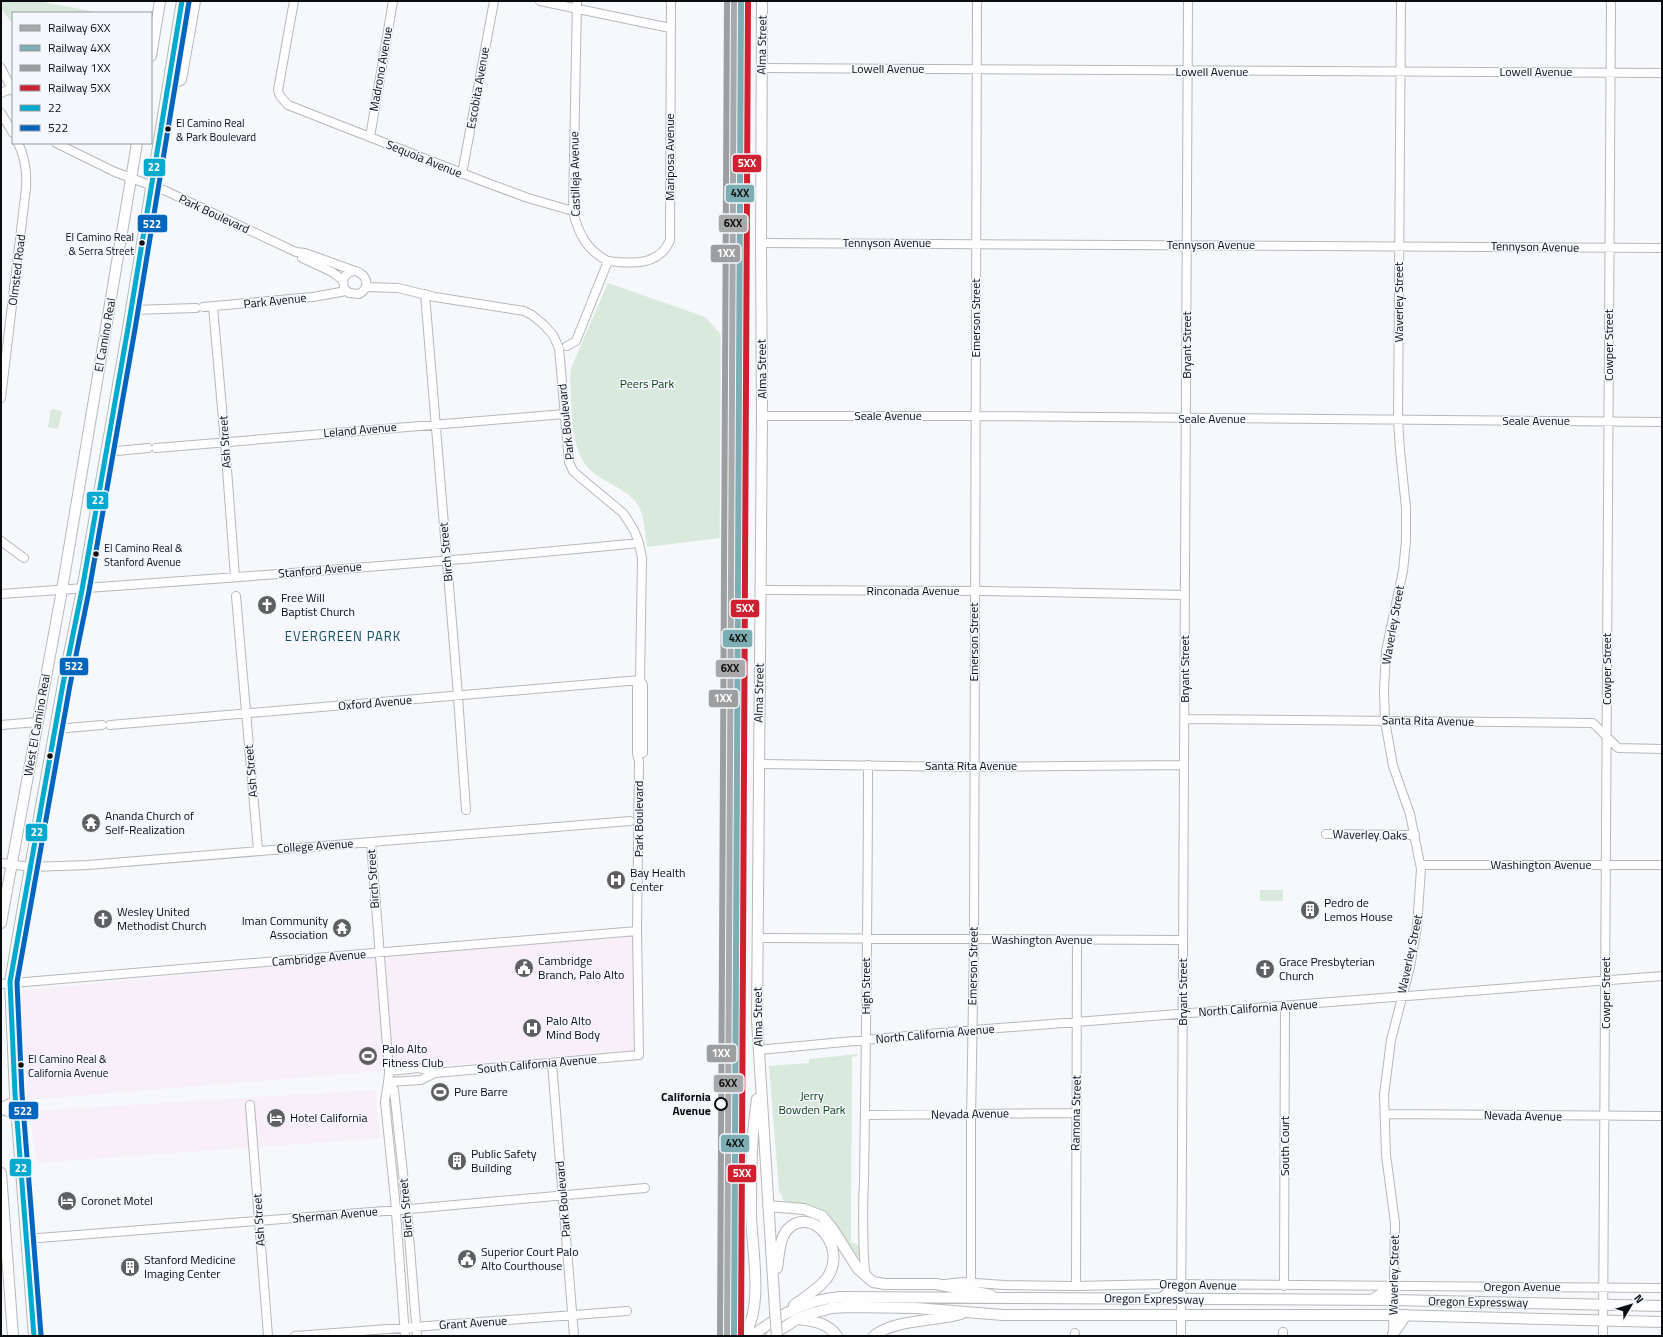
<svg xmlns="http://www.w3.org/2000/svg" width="1663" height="1337" font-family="'Titillium Web',sans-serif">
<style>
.commercial{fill:#f8eff9}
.green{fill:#d9e9dc}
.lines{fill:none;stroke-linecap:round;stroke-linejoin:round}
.minor-casing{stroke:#b6b8bb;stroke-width:10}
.major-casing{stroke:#b6b8bb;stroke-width:12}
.minor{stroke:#fefefe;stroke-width:8}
.major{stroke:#fefefe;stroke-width:10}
.major-bridge-casing{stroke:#b6b8bb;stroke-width:12;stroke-linecap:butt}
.major-bridge{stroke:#fefefe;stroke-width:10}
.bus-1-casing{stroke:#f4f7fd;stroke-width:8}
.bus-2-casing{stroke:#f4f7fd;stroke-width:8}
.bus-1{stroke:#00a9ce;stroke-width:5}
.bus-2{stroke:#0065bd;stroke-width:5}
.rail-1-casing{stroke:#f4f7fd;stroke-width:9}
.rail-2-casing{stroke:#f4f7fd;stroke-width:9}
.rail-3-casing{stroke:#f4f7fd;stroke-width:9}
.rail-4-casing{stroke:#f4f7fd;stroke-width:9}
.rail-1{stroke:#a8a9aa;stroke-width:6}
.rail-2{stroke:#7caeb3;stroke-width:6}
.rail-3{stroke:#9d9e9f;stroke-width:6}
.rail-4{stroke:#ce202f;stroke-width:6}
.bus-dot{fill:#0a0c0f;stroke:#f4f7fd;stroke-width:1.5}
.stop-dot{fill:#f4f7fd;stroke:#0a0c0f;stroke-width:2}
.labels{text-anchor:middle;stroke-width:3;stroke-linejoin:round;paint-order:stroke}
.bus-label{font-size:11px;fill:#0a0c0f;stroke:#f4f7fd;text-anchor:start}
.street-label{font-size:12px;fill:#0a0c0f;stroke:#f4f7fd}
.park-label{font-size:12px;fill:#0e4014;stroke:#f4f7fd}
.poi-label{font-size:12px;fill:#0a0c0f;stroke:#f4f7fd;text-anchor:start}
.stop-label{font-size:12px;font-weight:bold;fill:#0a0c0f;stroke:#f4f7fd;text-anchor:end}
.neighbourhood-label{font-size:13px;letter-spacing:1px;fill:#184c5c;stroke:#f4f7fd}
.line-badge{stroke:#f4f7fd;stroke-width:1.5}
.badge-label{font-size:11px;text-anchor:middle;font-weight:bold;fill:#fff}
.pale-badge-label{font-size:11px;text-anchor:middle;font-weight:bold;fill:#111}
</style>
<rect width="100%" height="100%" fill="#f6f8fb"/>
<path class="commercial" d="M 636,932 L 636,1050 L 28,1100 L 16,991 Z
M 375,1090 L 380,1138 L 38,1163 L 33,1139 L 30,1111 Z"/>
<path class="green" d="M 1,1 L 38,1 L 101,13 L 13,13 L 13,24 L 1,9 Z
M 608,283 L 705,317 L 724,338 L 720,538 L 647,547 C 645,534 645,517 638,505 C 625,485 595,482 583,461 C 570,438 572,403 570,377 L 571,368 Z
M 51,409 L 62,411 L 58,429 L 48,427 Z
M 1260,890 L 1283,890 L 1283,901 L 1260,901 Z
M 858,1054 L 857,1056 L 852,1057 L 851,1242 L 860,1246 L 858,1261 C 847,1246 829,1214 815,1207 C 804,1202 791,1206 782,1199 L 783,1197 L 779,1191 L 769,1066 L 809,1063 L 809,1059 Z"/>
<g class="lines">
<defs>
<path id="minor" d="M 294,1 L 278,90 L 280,96 L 288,105 L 482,181 L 528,198 L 573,211
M 540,1 L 670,28
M 1,68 L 13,91
M 762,68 L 1662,73
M 167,88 L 182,80 L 196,1
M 1,93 L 12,88
M 1,113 L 13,133
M 370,137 L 393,1
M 56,143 L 115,172 L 166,191 L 296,252 L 305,253 L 355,271
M 462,174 L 494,1
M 761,243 L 1662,248
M 302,258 L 332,272 L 343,280 L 344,288 L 349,293 L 359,294 C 379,283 353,258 343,280
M 608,261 C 631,264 660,266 670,240 L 671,1
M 366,287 L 398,288 L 435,297 L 524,311 L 532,315 L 543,324 L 553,335 L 559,348 L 569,462 L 573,471 L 581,478 L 623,513 L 634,530 L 639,543 L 642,558 L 640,680 L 637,686 L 637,753 L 639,761 L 637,931 L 639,1055 L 435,1073 L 419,1068 L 389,1071
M 425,294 L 457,683 L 466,810
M 203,307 L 313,297 L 346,291
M 213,307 L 225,442 L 235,577
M 131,310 L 196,308
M 567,346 L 576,341 L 608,261 C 587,251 578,233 573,211 L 577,1
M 1,398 L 26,188 C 27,173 25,157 18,143
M 762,416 L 976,416 L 1662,422
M 156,448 L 564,414
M 106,452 L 148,448
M 1,541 L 24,558
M 761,590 L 985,591 L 1185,595
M 1,594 C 214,579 426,564 639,543
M 236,596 L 258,850
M 640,680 L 643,685 L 643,753
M 1185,719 L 1593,723 L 1618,748 L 1662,749
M 1,725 L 37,722
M 110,725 L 640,680
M 56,729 L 102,725
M 758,764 L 962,767 L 1184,765
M 1326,834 L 1415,835
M 371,842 L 389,1071 C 389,1082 386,1091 385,1102 L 395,1199 L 405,1336
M 1,863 L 31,867 L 88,865 L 630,821
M 1421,865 L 1662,865
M 757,938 L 1183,940
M 1,984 L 637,931
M 758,1050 L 961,1031 L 1662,976
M 552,1063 L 574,1336
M 389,1082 L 394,1090 L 407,1210 L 417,1336
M 389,1082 L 421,1080 L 435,1073
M 250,1105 L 268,1336
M 1,1107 L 15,1101
M 1,1110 L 16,1114
M 1385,1114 L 1662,1116
M 865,1115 L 1076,1113
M 26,1239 L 410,1209 L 645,1188
M 867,1277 C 862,1269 863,1196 864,1182 C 866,1043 868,904 868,765
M 971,1282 L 971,1121 L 974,940 L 977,1
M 945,1284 L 962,1282 L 1004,1285 L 1076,1286 L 1165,1284 L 1662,1288
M 1076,1286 L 1077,940
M 1284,1286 L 1285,1007
M 1075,1333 L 1075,1336
M 295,1336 L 627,1311
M 1181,1336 L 1188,1
M 1283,1336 L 1283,1332
M 1393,1336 L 1395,1223 L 1386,1155 L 1384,1095 L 1391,1040 L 1410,967 L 1417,927 L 1421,869 L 1410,814 L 1393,766 L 1385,721 L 1384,691 L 1386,651 L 1403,571 L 1406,541 L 1406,508 L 1400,450 L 1398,420 L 1401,1
M 1603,1336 L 1611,1"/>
<path id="major" d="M 762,1 L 761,243 L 762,416 L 757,1020 L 775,1311
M 151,56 L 160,1
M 1,923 L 62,590 L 137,143
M 1,1173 L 13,1336
M 768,1206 L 804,1209 L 822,1216 L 832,1228 L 858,1269 L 873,1282 L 885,1284 L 936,1284 L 991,1295
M 777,1268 C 779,1256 779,1240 787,1230 C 810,1204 849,1246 827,1278 C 819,1289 805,1297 794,1305
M 1160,1299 L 1181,1284
M 1373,1299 L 1394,1286
M 797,1319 C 812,1321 827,1322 837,1336
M 1393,1334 L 1406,1315
M 34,1336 L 15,1094 L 10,982 L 24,901 L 63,684 L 82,590 L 128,328 L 182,1
M 744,1336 C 764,1306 752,1251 751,1215 C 751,1176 751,1138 757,1099
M 752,1336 C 780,1315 804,1300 840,1297 L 1393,1300 L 1662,1306
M 771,1336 L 797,1319 L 809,1314 L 832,1308 L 848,1307 L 916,1308 L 1003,1315 L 1392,1315 L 1662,1322
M 874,1336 C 891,1320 937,1321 961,1314"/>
</defs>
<use href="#minor" class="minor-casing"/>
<use href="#major" class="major-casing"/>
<use href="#minor" class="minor"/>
<use href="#major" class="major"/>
<defs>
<path id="major-bridge" d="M 775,1311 L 777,1336"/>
</defs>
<use href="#major-bridge" class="major-bridge-casing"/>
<use href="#major-bridge" class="major-bridge"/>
<defs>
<path id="bus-1" d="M 34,1336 L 15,1094 L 10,982 L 63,684 L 82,590 L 128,328 L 182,1"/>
<path id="bus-2" d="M 41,1335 L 22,1094 L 17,982 L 70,685 L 89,591 L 135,329 L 189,2"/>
</defs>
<use href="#bus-1" class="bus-1-casing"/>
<use href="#bus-2" class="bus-2-casing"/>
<use href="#bus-1" class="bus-1"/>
<use href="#bus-2" class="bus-2"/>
<defs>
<path id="rail-1" d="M 727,1336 L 734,1"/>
<path id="rail-2" d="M 734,1336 L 741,1"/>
<path id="rail-3" d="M 720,1336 L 727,1"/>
<path id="rail-4" d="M 741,1336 L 748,1"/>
</defs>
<use href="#rail-1" class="rail-1-casing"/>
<use href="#rail-2" class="rail-2-casing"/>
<use href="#rail-3" class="rail-3-casing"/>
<use href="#rail-4" class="rail-4-casing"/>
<use href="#rail-1" class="rail-1"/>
<use href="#rail-2" class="rail-2"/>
<use href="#rail-3" class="rail-3"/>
<use href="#rail-4" class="rail-4"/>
</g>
<defs>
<symbol id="church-disc" viewBox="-11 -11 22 22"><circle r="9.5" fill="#5d5f62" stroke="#f4f7fd"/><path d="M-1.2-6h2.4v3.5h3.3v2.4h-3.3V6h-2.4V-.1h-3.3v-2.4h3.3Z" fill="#fff"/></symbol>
<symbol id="temple-disc" viewBox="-11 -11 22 22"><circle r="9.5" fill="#5d5f62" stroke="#f4f7fd"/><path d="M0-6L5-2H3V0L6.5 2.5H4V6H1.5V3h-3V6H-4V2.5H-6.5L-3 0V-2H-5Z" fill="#fff"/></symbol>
<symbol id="hospital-disc" viewBox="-11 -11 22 22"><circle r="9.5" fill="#5d5f62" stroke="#f4f7fd"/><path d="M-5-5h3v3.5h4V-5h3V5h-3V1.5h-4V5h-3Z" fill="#fff"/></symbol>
<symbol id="building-disc" viewBox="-11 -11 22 22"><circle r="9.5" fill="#5d5f62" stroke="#f4f7fd"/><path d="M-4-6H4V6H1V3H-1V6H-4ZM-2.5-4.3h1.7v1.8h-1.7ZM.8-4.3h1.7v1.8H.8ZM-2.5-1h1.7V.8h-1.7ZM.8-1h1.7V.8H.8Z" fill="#fff"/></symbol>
<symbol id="civic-disc" viewBox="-11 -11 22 22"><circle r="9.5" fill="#5d5f62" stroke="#f4f7fd"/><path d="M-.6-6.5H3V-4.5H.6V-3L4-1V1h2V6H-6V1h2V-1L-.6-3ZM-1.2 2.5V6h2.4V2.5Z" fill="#fff"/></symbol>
<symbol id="stadium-disc" viewBox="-11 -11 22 22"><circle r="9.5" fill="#5d5f62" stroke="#f4f7fd"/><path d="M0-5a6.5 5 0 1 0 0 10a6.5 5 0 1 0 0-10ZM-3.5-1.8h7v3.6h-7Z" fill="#fff"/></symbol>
<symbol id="hotel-disc" viewBox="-11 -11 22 22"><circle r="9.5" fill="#5d5f62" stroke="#f4f7fd"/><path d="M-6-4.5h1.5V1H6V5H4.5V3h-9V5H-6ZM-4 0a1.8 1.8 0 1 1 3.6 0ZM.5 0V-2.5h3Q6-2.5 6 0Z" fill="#fff"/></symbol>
</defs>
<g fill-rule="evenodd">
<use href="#church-disc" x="256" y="594" width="22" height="22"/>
<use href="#temple-disc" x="80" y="812" width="22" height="22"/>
<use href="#hospital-disc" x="605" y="869" width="22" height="22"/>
<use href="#building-disc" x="1299" y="899" width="22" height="22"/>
<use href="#church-disc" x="92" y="908" width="22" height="22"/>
<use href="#temple-disc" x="331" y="917" width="22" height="22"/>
<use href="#civic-disc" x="513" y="957" width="22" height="22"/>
<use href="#church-disc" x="1254" y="958" width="22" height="22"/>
<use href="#hospital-disc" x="521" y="1017" width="22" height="22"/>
<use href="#stadium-disc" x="357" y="1045" width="22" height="22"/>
<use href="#stadium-disc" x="429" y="1081" width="22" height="22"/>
<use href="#hotel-disc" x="265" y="1107" width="22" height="22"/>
<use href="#building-disc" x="446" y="1150" width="22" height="22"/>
<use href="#hotel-disc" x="56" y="1190" width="22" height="22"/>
<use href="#civic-disc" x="456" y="1248" width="22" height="22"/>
<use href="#building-disc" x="119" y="1256" width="22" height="22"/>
</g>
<g class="bus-dot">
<circle cx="168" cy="129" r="3.5"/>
<circle cx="142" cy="243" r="3.5"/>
<circle cx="96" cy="554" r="3.5"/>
<circle cx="50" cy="756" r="3.5"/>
<circle cx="21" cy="1065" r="3.5"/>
</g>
<circle class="stop-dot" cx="721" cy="1104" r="6"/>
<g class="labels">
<g class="bus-label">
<text x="176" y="127">El Camino Real<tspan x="176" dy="14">&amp; Park Boulevard</tspan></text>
<text x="134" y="241" text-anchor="end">El Camino Real<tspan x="134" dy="14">&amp; Serra Street</tspan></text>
<text x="104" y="552">El Camino Real &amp;<tspan x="104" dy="14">Stanford Avenue</tspan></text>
<text x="28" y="1063">El Camino Real &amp;<tspan x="28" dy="14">California Avenue</tspan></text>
</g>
<g class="street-label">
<text transform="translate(762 45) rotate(-89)" y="4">Alma Street</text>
<text transform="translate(381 69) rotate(-80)" y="4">Madrono Avenue</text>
<text x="888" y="73">Lowell Avenue</text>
<text x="1212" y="76">Lowell Avenue</text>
<text x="1536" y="76">Lowell Avenue</text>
<text transform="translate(478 88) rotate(-80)" y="4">Escobita Avenue</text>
<text transform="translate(670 157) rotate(-90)" y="4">Mariposa Avenue</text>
<text transform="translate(424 159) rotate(22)" y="4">Sequoia Avenue</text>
<text transform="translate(575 174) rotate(-91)" y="4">Castilleja Avenue</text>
<text transform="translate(214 214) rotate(25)" y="4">Park Boulevard</text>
<text x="887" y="247">Tennyson Avenue</text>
<text x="1211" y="249">Tennyson Avenue</text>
<text transform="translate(1535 247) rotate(1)" y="4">Tennyson Avenue</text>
<text transform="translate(17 270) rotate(-83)" y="4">Olmsted Road</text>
<text transform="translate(275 301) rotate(-6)" y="4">Park Avenue</text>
<text transform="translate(1399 302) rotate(-90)" y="4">Waverley Street</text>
<text transform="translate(976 318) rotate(-90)" y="4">Emerson Street</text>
<text transform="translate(105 335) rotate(-80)" y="4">El Camino Real</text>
<text transform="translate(1187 345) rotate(-90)" y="4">Bryant Street</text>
<text transform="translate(1609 345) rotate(-90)" y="4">Cowper Street</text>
<text transform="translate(762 369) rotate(-91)" y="4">Alma Street</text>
<text x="888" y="420">Seale Avenue</text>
<text x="1212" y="423">Seale Avenue</text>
<text x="1536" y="425">Seale Avenue</text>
<text transform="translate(566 422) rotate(-96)" y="4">Park Boulevard</text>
<text transform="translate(360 430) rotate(-5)" y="4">Leland Avenue</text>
<text transform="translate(225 442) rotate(-94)" y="4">Ash Street</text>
<text transform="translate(446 552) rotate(-95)" y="4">Birch Street</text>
<text transform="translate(320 570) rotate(-5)" y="4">Stanford Avenue</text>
<text x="913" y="595">Rinconada Avenue</text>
<text transform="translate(1393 625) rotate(-80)" y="4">Waverley Street</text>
<text transform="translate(974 642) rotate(-90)" y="4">Emerson Street</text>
<text transform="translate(1185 669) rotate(-90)" y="4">Bryant Street</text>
<text transform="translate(1607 669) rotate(-90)" y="4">Cowper Street</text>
<text transform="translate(759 693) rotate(-89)" y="4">Alma Street</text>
<text transform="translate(375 703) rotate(-5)" y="4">Oxford Avenue</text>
<text transform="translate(1428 721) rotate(1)" y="4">Santa Rita Avenue</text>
<text transform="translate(37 725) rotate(-80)" y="4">West El Camino Real</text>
<text x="971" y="770">Santa Rita Avenue</text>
<text transform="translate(251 771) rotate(-95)" y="4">Ash Street</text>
<text transform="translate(639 819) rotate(-90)" y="4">Park Boulevard</text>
<text transform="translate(1370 835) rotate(1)" y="4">Waverley Oaks</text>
<text transform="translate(315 846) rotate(-4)" y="4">College Avenue</text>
<text x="1541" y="869">Washington Avenue</text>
<text transform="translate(373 879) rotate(-94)" y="4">Birch Street</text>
<text x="1042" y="944">Washington Avenue</text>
<text transform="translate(1410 954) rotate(-78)" y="4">Waverley Street</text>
<text transform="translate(319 958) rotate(-5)" y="4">Cambridge Avenue</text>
<text transform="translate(973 966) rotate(-89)" y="4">Emerson Street</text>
<text transform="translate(866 986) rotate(-90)" y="4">High Street</text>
<text transform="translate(1183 992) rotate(-90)" y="4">Bryant Street</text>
<text transform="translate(1606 993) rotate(-90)" y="4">Cowper Street</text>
<text transform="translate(1258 1008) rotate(-4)" y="4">North California Avenue</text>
<text transform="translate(758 1017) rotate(-91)" y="4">Alma Street</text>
<text transform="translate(935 1034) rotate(-5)" y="4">North California Avenue</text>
<text transform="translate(537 1064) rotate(-5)" y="4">South California Avenue</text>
<text transform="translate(1076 1113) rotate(-89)" y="4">Ramona Street</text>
<text transform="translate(970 1114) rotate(-1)" y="4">Nevada Avenue</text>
<text transform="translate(1523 1116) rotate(1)" y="4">Nevada Avenue</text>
<text transform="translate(1285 1146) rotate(-90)" y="4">South Court</text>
<text transform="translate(563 1199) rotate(-95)" y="4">Park Boulevard</text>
<text transform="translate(406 1208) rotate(-95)" y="4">Birch Street</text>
<text transform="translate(335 1215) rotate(-5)" y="4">Sherman Avenue</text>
<text transform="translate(259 1220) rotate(-94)" y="4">Ash Street</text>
<text transform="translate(1394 1275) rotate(-89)" y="4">Waverley Street</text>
<text transform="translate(1198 1285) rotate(1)" y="4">Oregon Avenue</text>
<text x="1522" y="1291">Oregon Avenue</text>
<text transform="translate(1154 1299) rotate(1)" y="4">Oregon Expressway</text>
<text transform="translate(1478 1302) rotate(1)" y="4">Oregon Expressway</text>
<text transform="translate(473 1323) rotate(-4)" y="4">Grant Avenue</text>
</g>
<g class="park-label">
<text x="647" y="388">Peers Park</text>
<text x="812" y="1100">Jerry<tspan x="812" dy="14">Bowden Park</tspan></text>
</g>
<g class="poi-label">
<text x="281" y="602">Free Will<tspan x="281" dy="14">Baptist Church</tspan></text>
<text x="105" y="820">Ananda Church of<tspan x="105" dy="14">Self-Realization</tspan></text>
<text x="630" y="877">Bay Health<tspan x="630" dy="14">Center</tspan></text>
<text x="1324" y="907">Pedro de<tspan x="1324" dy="14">Lemos House</tspan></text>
<text x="117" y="916">Wesley United<tspan x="117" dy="14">Methodist Church</tspan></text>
<text x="328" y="925" text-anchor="end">Iman Community<tspan x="328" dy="14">Association</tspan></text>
<text x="538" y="965">Cambridge<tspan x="538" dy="14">Branch, Palo Alto</tspan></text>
<text x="1279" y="966">Grace Presbyterian<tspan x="1279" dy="14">Church</tspan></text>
<text x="546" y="1025">Palo Alto<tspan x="546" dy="14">Mind Body</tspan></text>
<text x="382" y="1053">Palo Alto<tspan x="382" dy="14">Fitness Club</tspan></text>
<text x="454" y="1096">Pure Barre</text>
<text x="290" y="1122">Hotel California</text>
<text x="471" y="1158">Public Safety<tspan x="471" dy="14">Building</tspan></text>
<text x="81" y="1205">Coronet Motel</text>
<text x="481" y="1256">Superior Court Palo<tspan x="481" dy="14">Alto Courthouse</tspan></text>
<text x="144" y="1264">Stanford Medicine<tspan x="144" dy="14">Imaging Center</tspan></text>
</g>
<g class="stop-label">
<text x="711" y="1101">California<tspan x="711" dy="14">Avenue</tspan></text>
</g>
<g class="neighbourhood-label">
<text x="343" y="641">EVERGREEN PARK</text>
</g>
</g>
<g class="line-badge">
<rect x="732" y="154" width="30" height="19" rx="4" fill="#ce202f"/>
<rect x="143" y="158" width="23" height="19" rx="4" fill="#00a9ce"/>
<rect x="725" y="184" width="30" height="19" rx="4" fill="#7caeb3"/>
<rect x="718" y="214" width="30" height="19" rx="4" fill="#a8a9aa"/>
<rect x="137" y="214" width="31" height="19" rx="4" fill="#0065bd"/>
<rect x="710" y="244" width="31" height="19" rx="4" fill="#9d9e9f"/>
<rect x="86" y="491" width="23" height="19" rx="4" fill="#00a9ce"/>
<rect x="730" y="599" width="30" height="19" rx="4" fill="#ce202f"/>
<rect x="722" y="629" width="31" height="19" rx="4" fill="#7caeb3"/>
<rect x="59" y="657" width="30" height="19" rx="4" fill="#0065bd"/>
<rect x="715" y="659" width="31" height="19" rx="4" fill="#a8a9aa"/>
<rect x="708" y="689" width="31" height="19" rx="4" fill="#9d9e9f"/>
<rect x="25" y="823" width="23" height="19" rx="4" fill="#00a9ce"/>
<rect x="706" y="1044" width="31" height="19" rx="4" fill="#9d9e9f"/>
<rect x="713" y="1074" width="31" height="19" rx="4" fill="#a8a9aa"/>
<rect x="8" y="1101" width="31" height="19" rx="4" fill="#0065bd"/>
<rect x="720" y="1134" width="30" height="19" rx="4" fill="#7caeb3"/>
<rect x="9" y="1158" width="23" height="19" rx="4" fill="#00a9ce"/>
<rect x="727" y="1164" width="30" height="19" rx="4" fill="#ce202f"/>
</g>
<g class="badge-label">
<text x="747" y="167">5XX</text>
<text x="154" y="171">22</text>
<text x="152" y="228">522</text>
<text x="726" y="257">1XX</text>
<text x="98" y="504">22</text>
<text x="745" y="612">5XX</text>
<text x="74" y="670">522</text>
<text x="723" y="702">1XX</text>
<text x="37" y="836">22</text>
<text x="721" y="1057">1XX</text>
<text x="23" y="1115">522</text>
<text x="21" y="1172">22</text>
<text x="742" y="1177">5XX</text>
</g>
<g class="pale-badge-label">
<text x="740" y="197">4XX</text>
<text x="733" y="227">6XX</text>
<text x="738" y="642">4XX</text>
<text x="730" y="672">6XX</text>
<text x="728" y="1087">6XX</text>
<text x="735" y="1147">4XX</text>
</g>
<rect width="1663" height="1337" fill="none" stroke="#0a0c0f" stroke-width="4"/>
<rect x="12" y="12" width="140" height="132" fill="#f4f7fd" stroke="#96999e"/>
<rect x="20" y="25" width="20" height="6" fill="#a8a9aa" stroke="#96999e"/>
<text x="48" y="32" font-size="12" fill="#0a0c0f">Railway 6XX</text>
<rect x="20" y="45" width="20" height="6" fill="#7caeb3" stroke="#96999e"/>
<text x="48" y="52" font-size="12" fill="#0a0c0f">Railway 4XX</text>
<rect x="20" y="65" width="20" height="6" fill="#9d9e9f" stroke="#96999e"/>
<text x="48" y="72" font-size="12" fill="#0a0c0f">Railway 1XX</text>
<rect x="20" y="85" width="20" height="6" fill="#ce202f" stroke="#96999e"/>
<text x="48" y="92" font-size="12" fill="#0a0c0f">Railway 5XX</text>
<rect x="20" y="105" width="20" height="6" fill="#00a9ce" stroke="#96999e"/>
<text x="48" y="112" font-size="12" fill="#0a0c0f">22</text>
<rect x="20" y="125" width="20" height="6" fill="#0065bd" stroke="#96999e"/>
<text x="48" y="132" font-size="12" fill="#0a0c0f">522</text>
<g transform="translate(1631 1305) rotate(52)" stroke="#f4f7fd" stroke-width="3" paint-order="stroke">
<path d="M0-3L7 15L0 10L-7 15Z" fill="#0a0c0f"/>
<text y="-6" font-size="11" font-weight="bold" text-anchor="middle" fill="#0a0c0f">N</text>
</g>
</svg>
